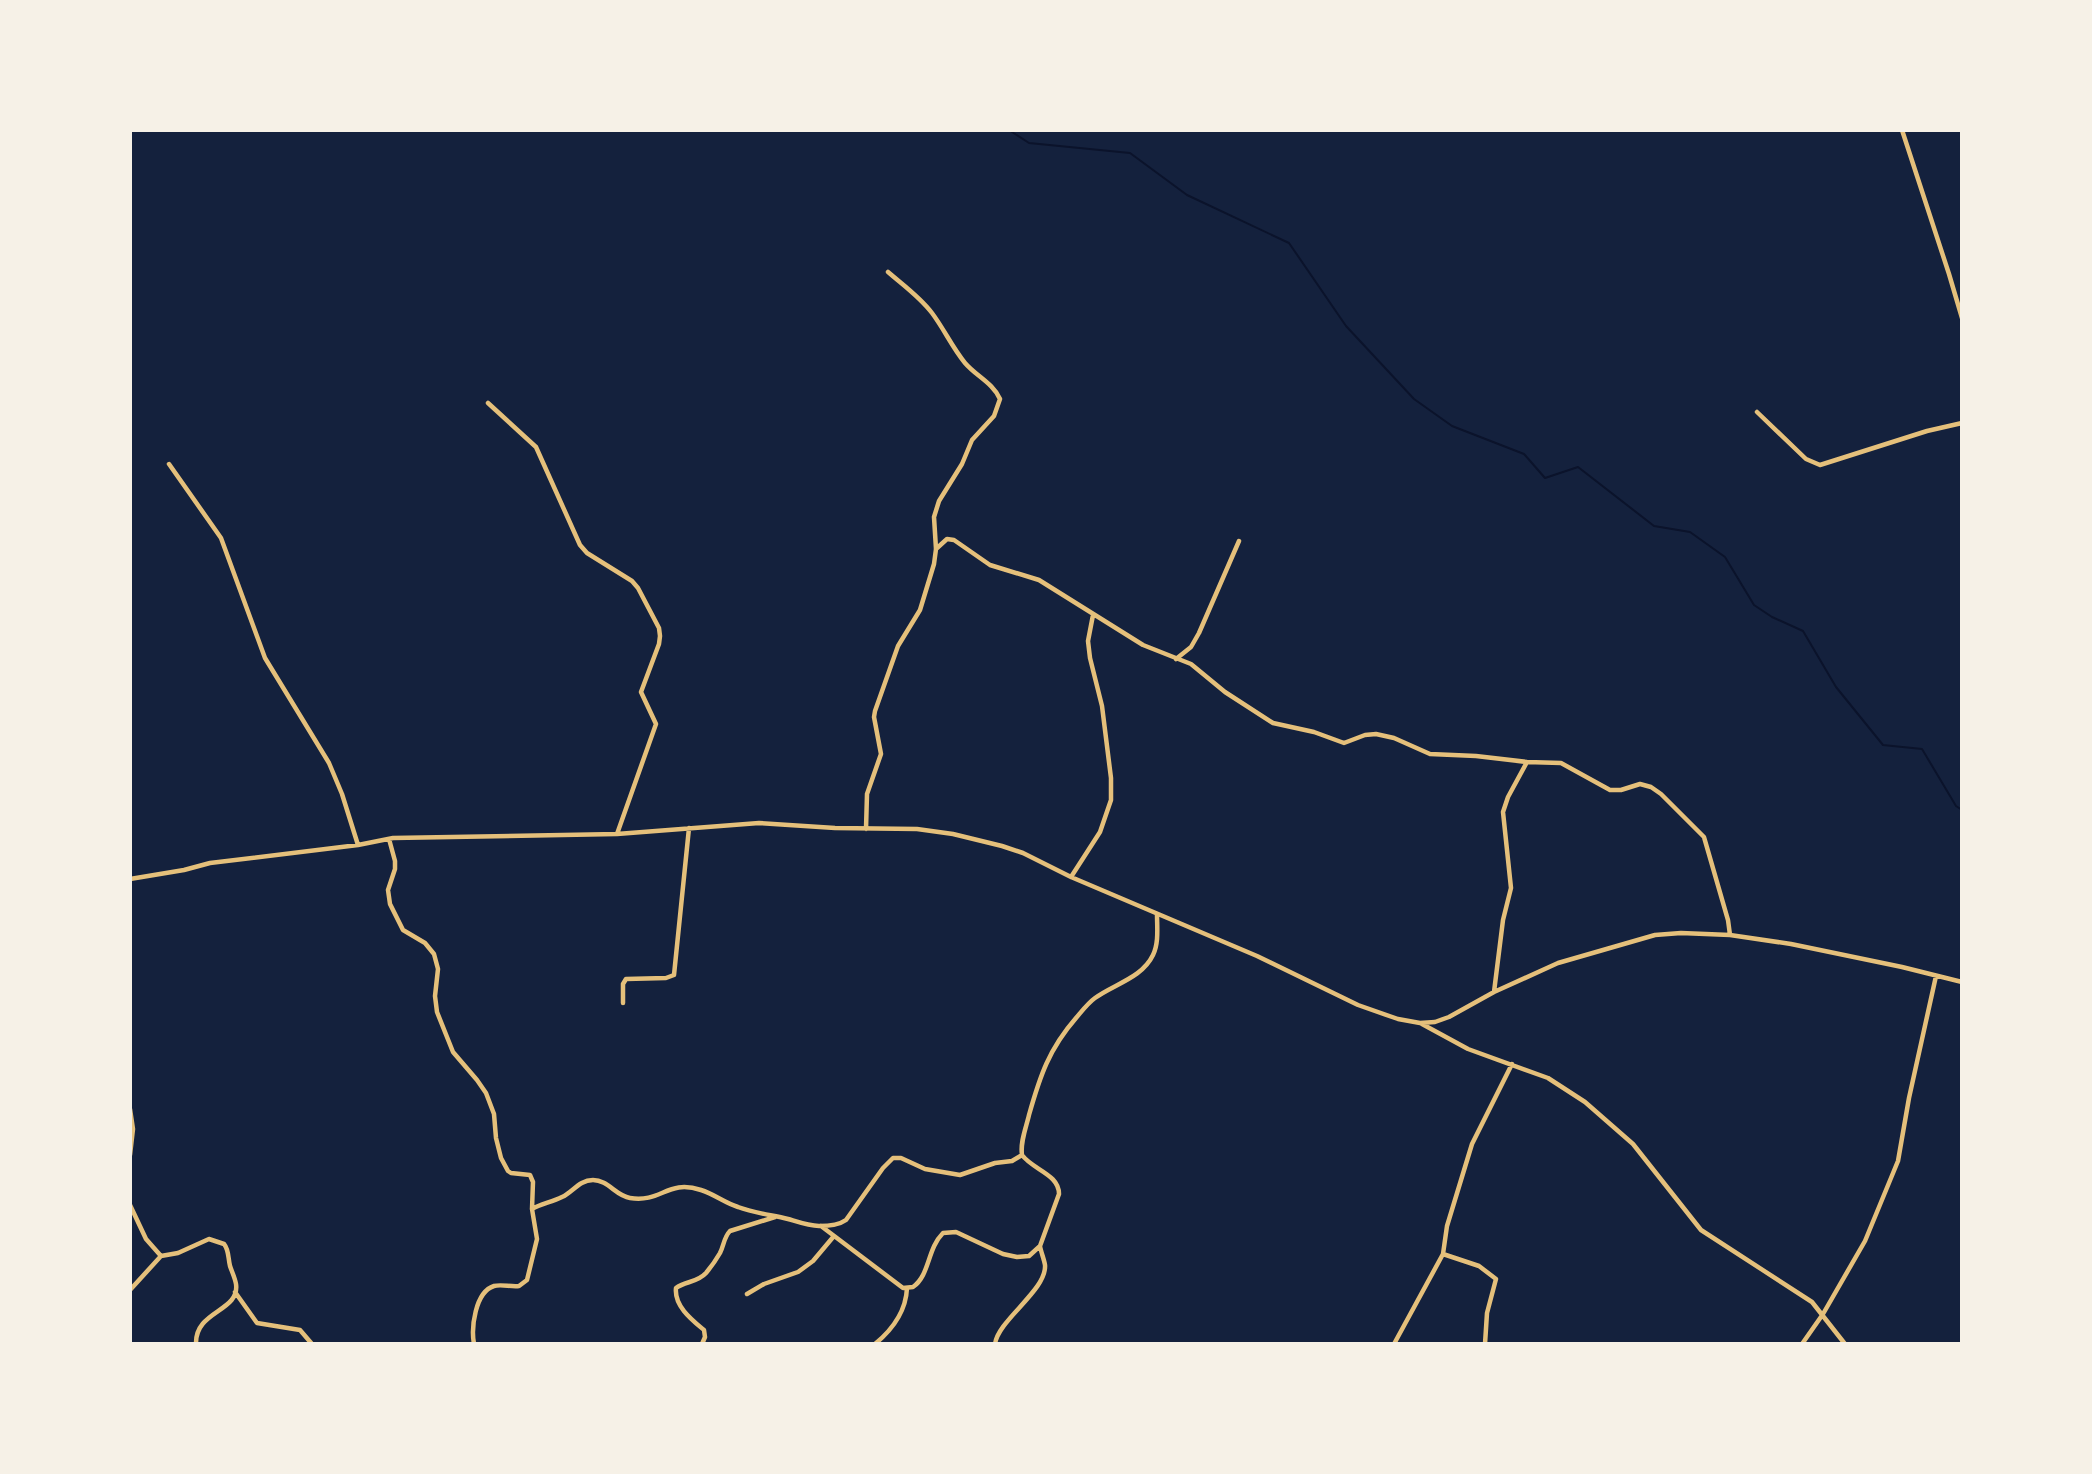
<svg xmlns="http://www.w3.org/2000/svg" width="2092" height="1474" font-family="'Sofia Sans Condensed',sans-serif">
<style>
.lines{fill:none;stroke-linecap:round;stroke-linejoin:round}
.stream{stroke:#0b132b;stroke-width:2}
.minor{stroke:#e5c07b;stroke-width:4.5}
</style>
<rect width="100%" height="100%" fill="#14213d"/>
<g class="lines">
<path class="stream" d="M 1009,130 L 1029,143 L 1130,153 L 1187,195 L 1289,243 L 1346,326 L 1414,399 L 1452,426 L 1524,454 L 1545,478 L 1578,467 L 1654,526 L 1690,532 L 1725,557 L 1754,605 L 1772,617 L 1803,631 L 1836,687 L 1883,745 L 1922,749 L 1956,806 L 1962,810"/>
<path class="minor" d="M 1902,130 L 1949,274 L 1962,318
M 488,403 L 536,447 L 580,545 L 587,553 L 632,581 L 638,588 L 659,628 L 660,636 L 659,644 L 641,692 L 656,724 L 617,834
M 1757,412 L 1806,459 L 1820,465 L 1927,431 L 1962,423
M 169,464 L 221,538 L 265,658 L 329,763 L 342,794 L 358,845
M 936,549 L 947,539 L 954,540 L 990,565 L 1039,580 L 1143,645 L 1191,664 L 1225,692 L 1273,723 L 1314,732 L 1344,743 L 1365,735 L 1376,734 L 1394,738 L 1430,754 L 1476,756 L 1527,762 L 1561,763 L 1610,790 L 1621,790 L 1640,784 L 1651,787 L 1661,794 L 1704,837 L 1728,920 L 1730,935
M 1176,659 L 1191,647 L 1199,633 L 1239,541
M 866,829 L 867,794 L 881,754 L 874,717 L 875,711 L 898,646 L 920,610 L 934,564 L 936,549 L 934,517 L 939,501 L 962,464 L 972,440 L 994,416 L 1000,399 C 993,383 976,376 965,363 C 952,347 944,329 932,313 C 920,297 903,285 888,272
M 389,839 L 395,861 L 395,869 L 388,890 L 390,904 L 403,930 L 425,943 L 434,954 L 438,969 L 435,996 L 437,1012 L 453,1052 L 477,1080 L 486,1093 L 494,1114 L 496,1138 L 501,1158 L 508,1171 L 511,1173 L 530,1175 L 533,1182 L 532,1209 L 537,1239 L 527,1280 L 519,1286 C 511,1287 501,1284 494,1286 C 475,1292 471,1328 474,1344
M 1071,877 L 1100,832 L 1111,800 L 1111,778 L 1102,706 L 1090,658 L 1088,641 L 1093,615
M 130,879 L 184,870 L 210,863 L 358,845 L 393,838 L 617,834 L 759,823 L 835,828 L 917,829 L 953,834 L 1002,846 L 1023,853 L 1071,877 L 1257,956 L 1358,1005 L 1398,1019 L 1420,1023 L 1435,1022 L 1449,1017 L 1494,992 L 1558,963 L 1655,935 L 1681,933 L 1730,935 L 1791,944 L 1902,967 L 1962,982
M 1494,992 L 1503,920 L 1511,888 L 1503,812 L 1508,797 L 1527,762
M 623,1003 L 623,984 L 626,979 L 666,978 L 674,975 L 689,828
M 1422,1024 L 1468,1049 L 1548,1078 L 1585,1102 L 1633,1144 L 1701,1230 L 1812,1302 L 1845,1344
M 130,1109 L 133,1129 L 130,1155
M 130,1205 L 146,1239 L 161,1256
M 532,1209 C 541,1204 552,1202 562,1197 C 573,1192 579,1180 593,1180 C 608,1180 616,1196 630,1198 C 662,1203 667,1179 701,1190 C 714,1194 725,1203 738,1207 C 754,1213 772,1215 788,1219 C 798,1222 809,1226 819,1226 C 827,1226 839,1225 846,1220 L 883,1168 L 893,1158 L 901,1158 L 925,1169 L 960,1175 L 995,1163 L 1012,1161 L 1022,1155
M 821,1226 L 903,1288 L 913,1287 C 930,1275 927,1249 943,1233 L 956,1232 L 1003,1254 L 1017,1257 L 1029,1256 L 1040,1246 L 1059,1194 C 1059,1174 1033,1170 1022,1155 C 1020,1142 1026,1128 1029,1115 C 1040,1076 1049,1049 1076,1018 C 1082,1011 1088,1003 1095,998 C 1114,984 1142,978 1153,955 C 1159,943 1157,927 1157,914
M 1443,1254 L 1479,1266 L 1496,1279 L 1487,1313 L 1485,1344
M 130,1290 L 161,1256 L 178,1253 L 209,1239 L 224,1244 C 229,1250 228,1258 230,1266 C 232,1272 235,1278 236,1284 C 240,1312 195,1310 196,1344
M 235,1292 L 257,1323 L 300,1330 L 312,1344
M 747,1294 L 764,1284 L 798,1272 L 813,1261 L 834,1236
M 702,1344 L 705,1337 L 704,1330 C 692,1320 674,1306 676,1288 C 685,1281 697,1283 706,1273 C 711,1267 716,1260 720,1253 C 724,1245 724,1237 730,1231 L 775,1217
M 875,1344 C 892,1330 906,1311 907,1288
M 995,1344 C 998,1320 1047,1290 1045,1265 C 1044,1259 1041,1252 1040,1246
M 1394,1344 L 1443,1254 L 1447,1226 L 1472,1144 L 1512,1064
M 1802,1344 L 1823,1314 L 1865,1241 L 1898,1161 L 1909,1098 L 1936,976"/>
</g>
<rect width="2092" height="1474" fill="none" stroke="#f6f1e7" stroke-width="264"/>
</svg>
